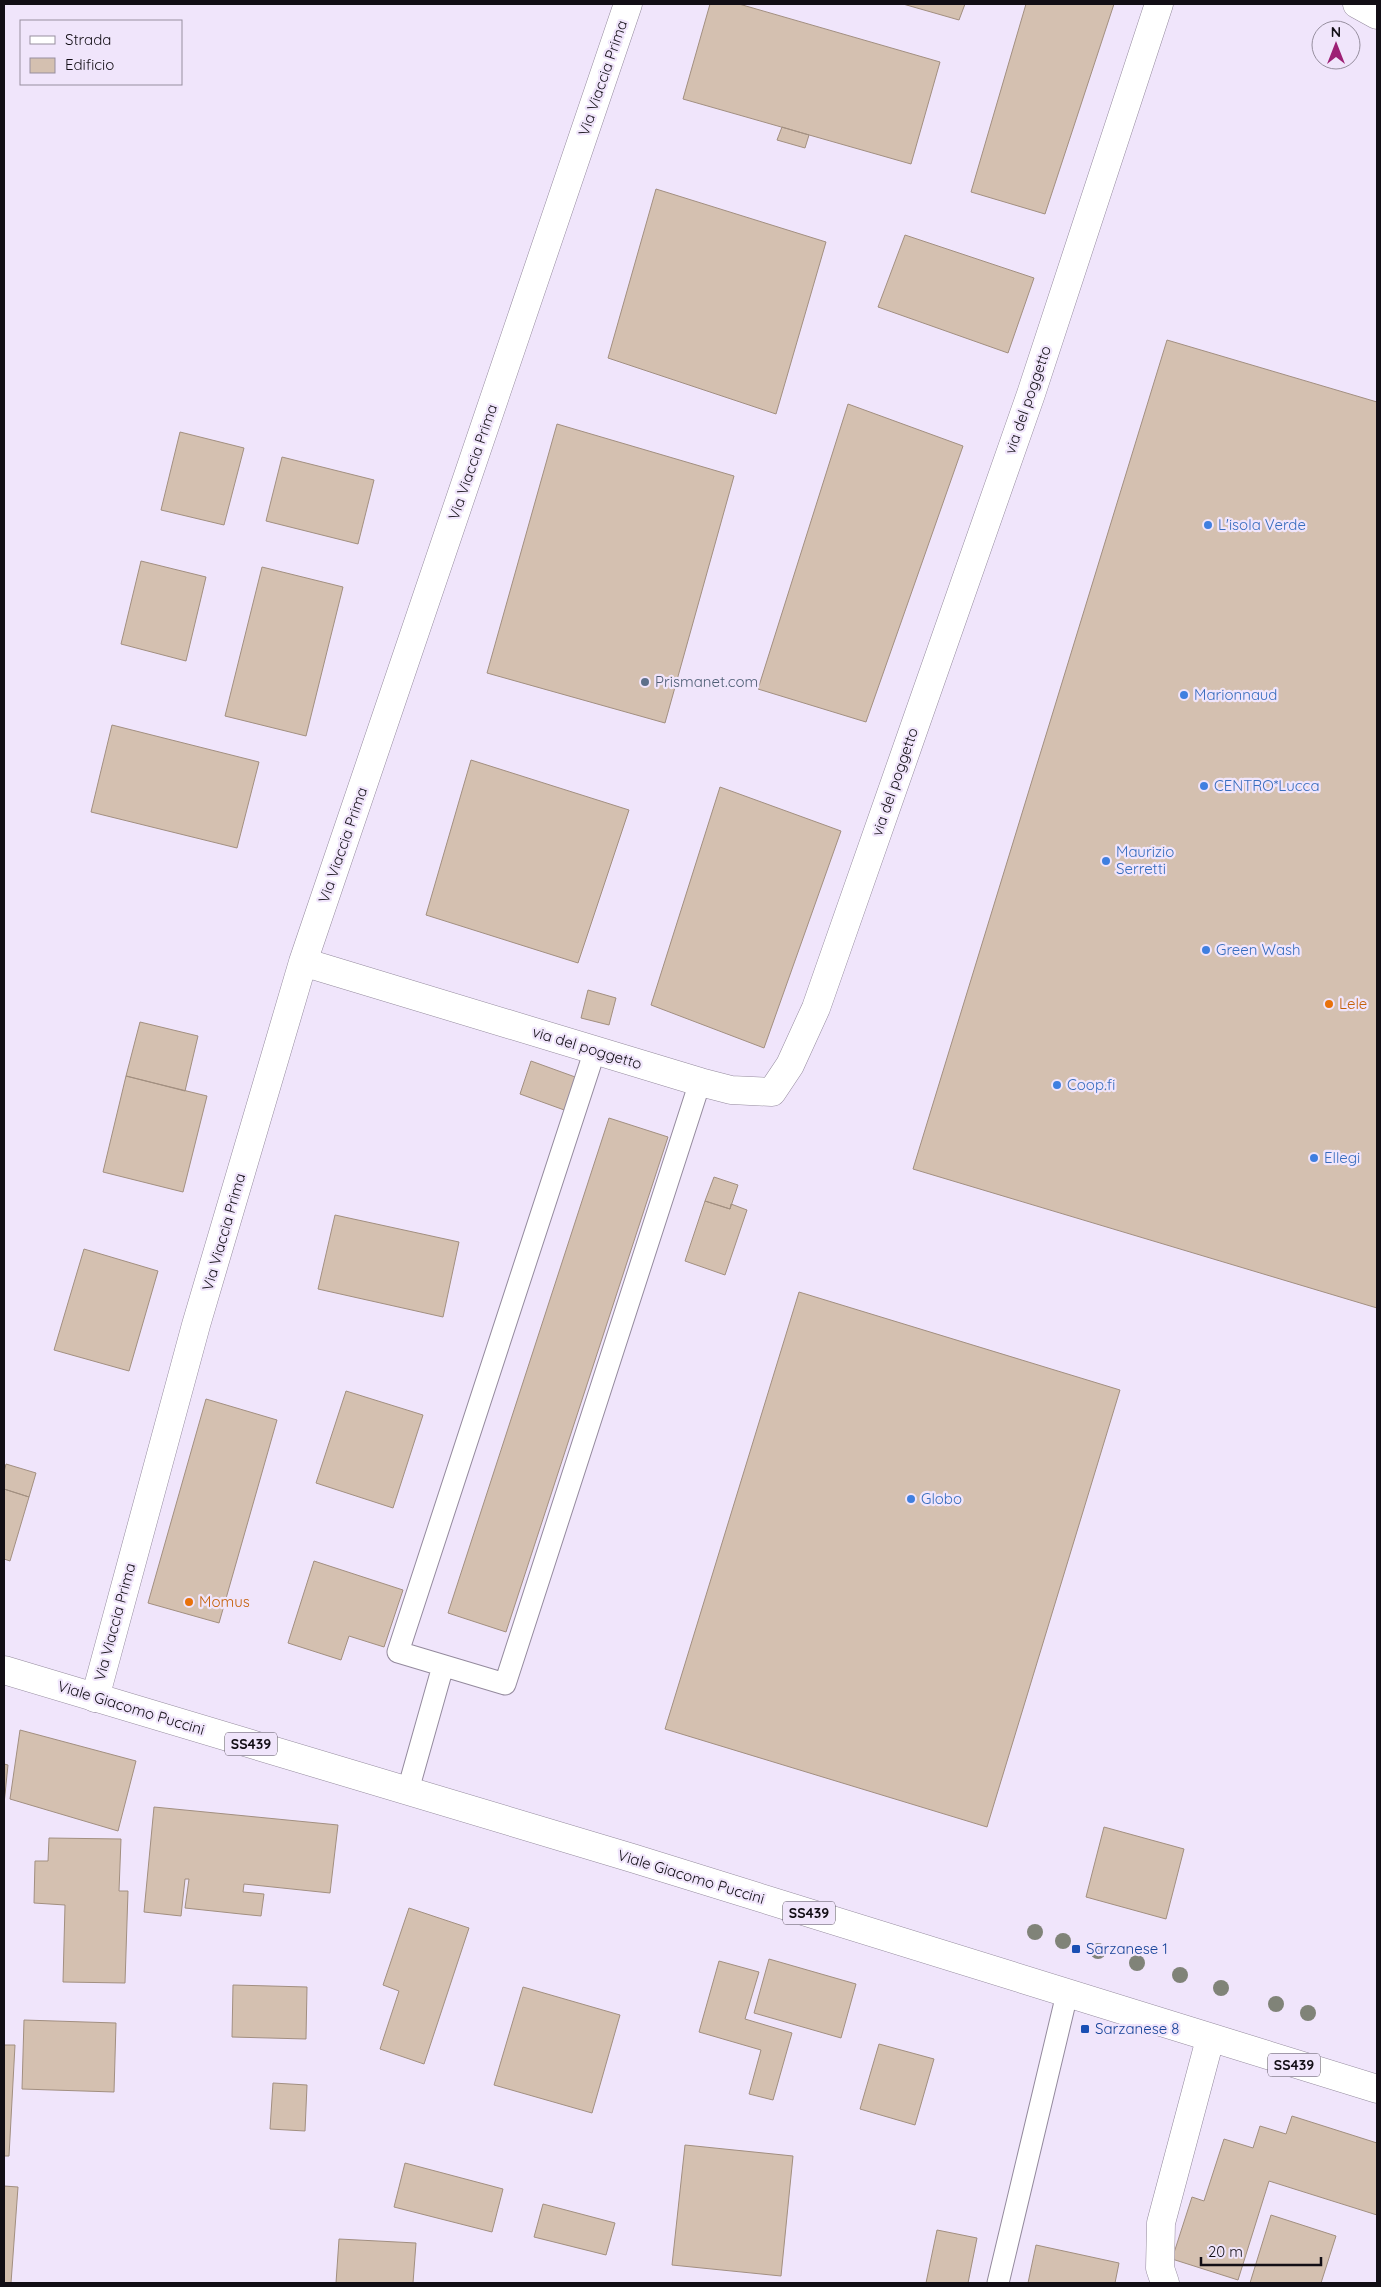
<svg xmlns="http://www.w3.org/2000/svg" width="1381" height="2287" font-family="Quicksand,sans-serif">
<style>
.building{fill:#d4c0b0;stroke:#a28f80}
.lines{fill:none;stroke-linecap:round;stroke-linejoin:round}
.lane-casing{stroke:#948a9d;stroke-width:23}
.street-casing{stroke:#948a9d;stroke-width:29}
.primary-casing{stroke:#948a9d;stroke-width:29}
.lane{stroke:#fff;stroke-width:21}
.street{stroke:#fff;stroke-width:28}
.primary{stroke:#fff;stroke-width:28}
.tree{fill:#808378}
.shop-dot{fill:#3f7fe0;stroke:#f0e5fb;stroke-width:2}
.service-dot{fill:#5c6f8a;stroke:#f0e5fb;stroke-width:2}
.food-dot{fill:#e8710a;stroke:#f0e5fb;stroke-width:2}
.transit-dot{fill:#1a4fb4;stroke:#f0e5fb;stroke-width:2}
.labels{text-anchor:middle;stroke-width:4.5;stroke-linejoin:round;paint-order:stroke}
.shield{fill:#f0e5fb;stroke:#554e5a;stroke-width:1}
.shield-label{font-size:14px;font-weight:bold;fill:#120e15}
.street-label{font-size:15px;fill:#120e15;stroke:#f0e5fb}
.shop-label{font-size:15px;fill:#366cbe;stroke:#f0e5fb;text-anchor:start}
.service-label{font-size:15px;fill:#4e5e75;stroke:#f0e5fb;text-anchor:start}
.food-label{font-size:15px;fill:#c56008;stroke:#f0e5fb;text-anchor:start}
.transit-label{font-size:15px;fill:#164399;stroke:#f0e5fb;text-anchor:start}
</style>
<rect width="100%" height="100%" fill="#f0e5fb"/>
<path class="building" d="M 710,4 L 739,4 L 940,62 L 911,164 L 683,99 Z
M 903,4 L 965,4 L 959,20 Z
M 1026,4 L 1114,4 L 1045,214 L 971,192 Z
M 782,127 L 809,135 L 805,148 L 777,140 Z
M 656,189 L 826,242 L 776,414 L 608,358 Z
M 905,235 L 1034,278 L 1008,353 L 878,307 Z
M 1167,340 L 1377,402 L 1377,1308 L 913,1169 Z
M 848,404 L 963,446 L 866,722 L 758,689 Z
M 557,424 L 734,476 L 665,723 L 487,673 Z
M 180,432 L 244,448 L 224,525 L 161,510 Z
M 282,457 L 374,480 L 358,544 L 266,521 Z
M 141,561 L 206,577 L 186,661 L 121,644 Z
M 262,567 L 343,587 L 306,736 L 225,716 Z
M 112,725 L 259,762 L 237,848 L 91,812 Z
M 471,760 L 629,810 L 578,963 L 426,915 Z
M 720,787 L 841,831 L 764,1048 L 651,1005 Z
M 588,990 L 616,998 L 609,1025 L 581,1018 Z
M 140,1022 L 198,1036 L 185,1091 L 126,1076 Z
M 531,1061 L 578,1078 L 567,1111 L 520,1094 Z
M 126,1076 L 207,1096 L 183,1192 L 103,1172 Z
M 609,1118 L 668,1137 L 506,1632 L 448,1613 Z
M 714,1177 L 738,1185 L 730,1209 L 705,1201 Z
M 705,1201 L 730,1209 L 731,1204 L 747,1210 L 725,1275 L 685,1261 Z
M 335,1215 L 459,1242 L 443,1317 L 318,1289 Z
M 84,1249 L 158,1271 L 129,1371 L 54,1350 Z
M 799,1292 L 1120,1390 L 987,1827 L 665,1729 Z
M 346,1391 L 423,1415 L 393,1508 L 316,1483 Z
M 206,1399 L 277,1420 L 219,1623 L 148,1603 Z
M 6,1464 L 36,1473 L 29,1497 L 4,1489 L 4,1472 Z
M 4,1489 L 29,1497 L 10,1561 L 4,1559 Z
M 314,1561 L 403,1590 L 384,1647 L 349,1636 L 341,1660 L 288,1643 Z
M 20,1730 L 136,1761 L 118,1831 L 10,1799 Z
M 4,1764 L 8,1765 L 4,1804 Z
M 154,1807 L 338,1825 L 330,1893 L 244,1884 L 243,1892 L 264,1894 L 261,1916 L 241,1914 L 185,1908 L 189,1879 L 185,1879 L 181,1916 L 144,1912 Z
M 1104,1827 L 1184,1849 L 1166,1919 L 1086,1897 Z
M 49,1838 L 121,1839 L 119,1891 L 128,1891 L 125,1983 L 63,1982 L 65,1905 L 34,1903 L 35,1861 L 48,1861 Z
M 409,1908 L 469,1928 L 424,2064 L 380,2049 L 399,1991 L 383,1985 Z
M 769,1959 L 856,1984 L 841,2038 L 754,2013 Z
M 719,1961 L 759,1972 L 745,2019 L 792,2033 L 773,2100 L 749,2094 L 761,2050 L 699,2032 Z
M 233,1985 L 307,1987 L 306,2039 L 232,2037 Z
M 523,1987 L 620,2015 L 592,2113 L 494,2085 Z
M 24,2020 L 116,2023 L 114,2092 L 22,2089 Z
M 879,2044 L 934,2059 L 915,2125 L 860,2109 Z
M 4,2045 L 15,2045 L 9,2156 L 4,2156 Z
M 273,2083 L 307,2085 L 305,2131 L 270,2129 Z
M 1292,2116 L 1377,2143 L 1377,2215 L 1269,2181 L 1238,2280 L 1172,2259 L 1192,2197 L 1204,2201 L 1224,2139 L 1253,2148 L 1260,2126 L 1286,2134 Z
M 685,2145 L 793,2156 L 781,2276 L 672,2265 Z
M 405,2163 L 503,2189 L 492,2232 L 394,2207 Z
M 4,2186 L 18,2187 L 11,2283 L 4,2283 Z
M 543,2204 L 615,2223 L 606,2255 L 534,2237 Z
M 1271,2215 L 1336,2236 L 1321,2283 L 1250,2283 Z
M 937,2230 L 977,2238 L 968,2283 L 926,2283 Z
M 339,2239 L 416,2243 L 413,2283 L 336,2283 Z
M 1036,2245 L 1119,2263 L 1115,2283 L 1028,2283 Z"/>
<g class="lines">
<defs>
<path id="lane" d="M 595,1050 L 398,1652 L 505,1684 L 700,1082
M 408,1790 L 443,1666
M 998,2283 L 1067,1994"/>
<path id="street" d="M 1357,4 L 1377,15
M 303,962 L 700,1082 L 731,1090 L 772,1092 L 790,1065 L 816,1008 L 1031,394 L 1159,4
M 95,1698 L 196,1325 L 303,962 L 628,4
M 1165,2283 L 1160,2268 L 1161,2223 L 1210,2039"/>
<path id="primary" d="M 4,1670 L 632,1858 L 1377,2089"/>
</defs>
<use href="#lane" class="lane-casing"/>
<use href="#street" class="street-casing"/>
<use href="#primary" class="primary-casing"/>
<use href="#lane" class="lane"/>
<use href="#street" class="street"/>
<use href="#primary" class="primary"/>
</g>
<g class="tree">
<circle cx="1035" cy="1932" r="8"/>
<circle cx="1063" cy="1941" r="8"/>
<circle cx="1098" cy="1951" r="8"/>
<circle cx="1137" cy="1963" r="8"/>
<circle cx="1180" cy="1975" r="8"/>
<circle cx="1221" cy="1988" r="8"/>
<circle cx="1276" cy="2004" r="8"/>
<circle cx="1308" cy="2013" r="8"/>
</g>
<g class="shop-dot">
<circle cx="1208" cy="525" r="5"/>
<circle cx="1184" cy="695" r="5"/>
<circle cx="1204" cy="786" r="5"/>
<circle cx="1106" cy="861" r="5"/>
<circle cx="1206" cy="950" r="5"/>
<circle cx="1057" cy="1085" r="5"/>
<circle cx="1314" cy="1158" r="5"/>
<circle cx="911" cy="1499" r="5"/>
</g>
<circle class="service-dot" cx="645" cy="682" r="5"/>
<g class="food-dot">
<circle cx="1329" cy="1004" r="5"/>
<circle cx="189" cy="1602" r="5"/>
</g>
<g class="transit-dot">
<rect x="1071" y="1944" width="10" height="10" rx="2.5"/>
<rect x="1080" y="2024" width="10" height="10" rx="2.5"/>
</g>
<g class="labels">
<g class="shield">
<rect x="225" y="1732.5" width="52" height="23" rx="4"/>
<rect x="783" y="1901.5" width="52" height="23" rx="4"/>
<rect x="1268" y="2053.5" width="52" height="23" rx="4"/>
</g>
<g class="shield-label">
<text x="251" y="1749">SS439</text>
<text x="809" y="1918">SS439</text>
<text x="1294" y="2070">SS439</text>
</g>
<g class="street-label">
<text transform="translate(603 78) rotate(-71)" y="5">Via Viaccia Prima</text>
<text transform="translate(1028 400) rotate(-71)" y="5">via del poggetto</text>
<text transform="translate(473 462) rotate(-71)" y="5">Via Viaccia Prima</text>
<text transform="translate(895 782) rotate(-71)" y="5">via del poggetto</text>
<text transform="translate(343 845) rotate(-71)" y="5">Via Viaccia Prima</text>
<text transform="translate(587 1048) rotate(17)" y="5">via del poggetto</text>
<text transform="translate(224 1232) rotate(-74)" y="5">Via Viaccia Prima</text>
<text transform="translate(115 1622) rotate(-75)" y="5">Via Viaccia Prima</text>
<text transform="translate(131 1708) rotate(17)" y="5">Viale Giacomo Puccini</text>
<text transform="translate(691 1877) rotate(17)" y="5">Viale Giacomo Puccini</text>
</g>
<g class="shop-label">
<text x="1218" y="530">L'isola Verde</text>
<text x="1194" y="700">Marionnaud</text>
<text x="1214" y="791">CENTRO*Lucca</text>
<text x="1116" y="857">Maurizio<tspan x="1116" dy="17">Serretti</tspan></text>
<text x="1216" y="955">Green Wash</text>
<text x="1067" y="1090">Coop.fi</text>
<text x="1324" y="1163">Ellegi</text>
<text x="921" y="1504">Globo</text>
</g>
<g class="service-label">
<text x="655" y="687">Prismanet.com</text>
</g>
<g class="food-label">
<text x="1339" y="1009">Lele</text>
<text x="199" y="1607">Momus</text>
</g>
<g class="transit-label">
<text x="1086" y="1954">Sarzanese 1</text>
<text x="1095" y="2034">Sarzanese 8</text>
</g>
</g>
<rect width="1381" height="2287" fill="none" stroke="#120e15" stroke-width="10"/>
<rect x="20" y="20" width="162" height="65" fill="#f0e5fb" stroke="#978f9f"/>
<rect x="30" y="36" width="25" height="8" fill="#ffffff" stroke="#978f9f"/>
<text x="65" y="45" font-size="15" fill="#120e15">Strada</text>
<rect x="30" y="58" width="25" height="15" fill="#d4c0b0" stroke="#978f9f"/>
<text x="65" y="70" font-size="15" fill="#120e15">Edificio</text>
<g transform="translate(1336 45)"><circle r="24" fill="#f0e5fb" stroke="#978f9f"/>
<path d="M0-4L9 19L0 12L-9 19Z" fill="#9d2075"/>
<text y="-8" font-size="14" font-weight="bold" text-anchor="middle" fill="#120e15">N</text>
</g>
<path d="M1201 2257v8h120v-8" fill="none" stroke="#120e15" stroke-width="2.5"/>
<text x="1208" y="2257" font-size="15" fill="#120e15" stroke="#f0e5fb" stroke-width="4" paint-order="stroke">20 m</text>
</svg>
